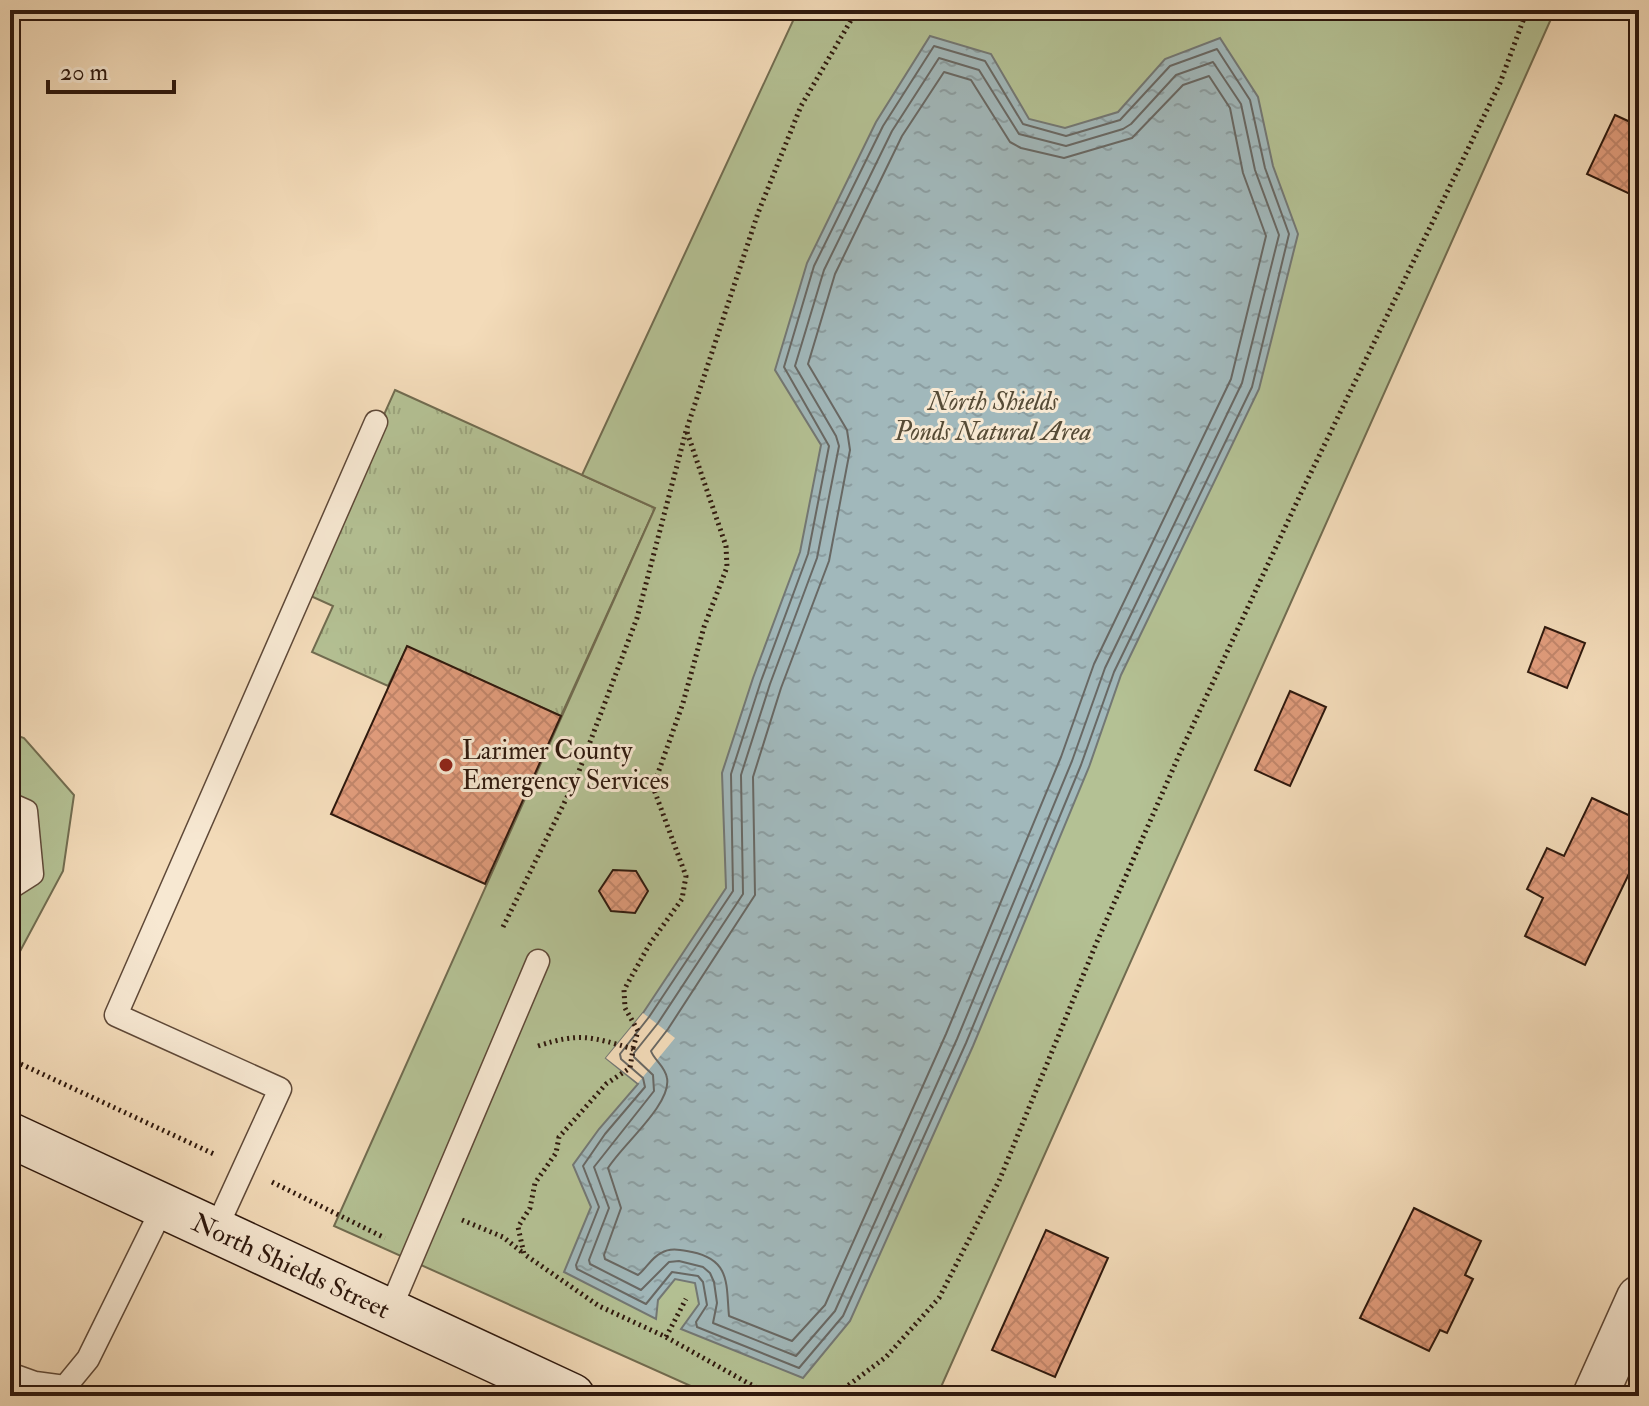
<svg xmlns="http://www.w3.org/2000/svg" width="1649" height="1406" font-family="'IM FELL Double Pica',serif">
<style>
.grass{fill:url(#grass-tufts);stroke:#716c50;stroke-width:2}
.park{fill:#b4c194;stroke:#716c50;stroke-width:2}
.water{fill:url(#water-ripples);stroke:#737875;stroke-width:2}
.pier{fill:#f3dbb9}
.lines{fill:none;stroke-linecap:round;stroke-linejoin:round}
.shore{stroke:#686864;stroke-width:2}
.building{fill:url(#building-cross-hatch);stroke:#2e180d;stroke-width:2}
.lane-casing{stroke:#5f4938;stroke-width:25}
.street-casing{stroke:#5f4938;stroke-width:47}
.secondary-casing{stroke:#2e180d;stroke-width:47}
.path{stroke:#2e180d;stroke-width:5;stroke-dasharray:2 4;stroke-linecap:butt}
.lane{stroke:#f7e8d2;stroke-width:22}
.street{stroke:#f7e8d2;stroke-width:44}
.secondary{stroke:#f7e8d2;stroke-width:44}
.poi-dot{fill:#8f2418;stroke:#f7e8d2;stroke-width:3}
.labels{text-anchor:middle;stroke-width:6;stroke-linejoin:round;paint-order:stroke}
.park-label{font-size:26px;font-style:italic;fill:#564b36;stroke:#f7e8d2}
.poi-label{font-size:26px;fill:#2e180d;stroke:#f7e8d2;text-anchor:start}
.street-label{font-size:26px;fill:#2e180d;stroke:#f7e8d2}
</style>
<defs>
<pattern id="grass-tufts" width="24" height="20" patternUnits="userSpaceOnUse" patternTransform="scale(2)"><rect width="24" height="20" fill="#b4c194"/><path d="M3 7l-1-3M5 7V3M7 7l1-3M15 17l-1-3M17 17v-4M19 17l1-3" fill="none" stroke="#9ba57e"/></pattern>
<pattern id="water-ripples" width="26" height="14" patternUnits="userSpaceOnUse" patternTransform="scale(2)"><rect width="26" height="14" fill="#a1b8bb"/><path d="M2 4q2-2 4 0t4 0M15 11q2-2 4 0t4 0" fill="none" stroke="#8b9da0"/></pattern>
<pattern id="building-cross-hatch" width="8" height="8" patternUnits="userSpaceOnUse" patternTransform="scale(2)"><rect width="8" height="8" fill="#e29d7d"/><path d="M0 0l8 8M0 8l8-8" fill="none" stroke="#c2866b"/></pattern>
</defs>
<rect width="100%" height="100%" fill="#f3dbb9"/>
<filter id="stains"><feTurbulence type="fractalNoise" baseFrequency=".0025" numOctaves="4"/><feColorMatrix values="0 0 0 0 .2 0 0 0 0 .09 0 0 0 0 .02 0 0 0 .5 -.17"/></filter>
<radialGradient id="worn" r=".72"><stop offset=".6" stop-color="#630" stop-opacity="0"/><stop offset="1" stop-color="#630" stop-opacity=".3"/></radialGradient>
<path class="grass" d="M 395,390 L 655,508 L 561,716 L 407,647 L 388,686 L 312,652 L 333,606 L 304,593 Z"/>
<path class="park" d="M 798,10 L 1555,10 L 937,1396 L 713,1396 L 334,1226 L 655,508 L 582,475 Z
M 10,733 L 24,738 L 74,795 L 63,871 L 10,970 Z"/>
<path class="water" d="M 930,36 L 991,54 L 1029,119 L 1065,128 L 1118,112 L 1165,59 L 1220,38 L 1258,97 L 1273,166 L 1298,234 L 1259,389 L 1121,675 L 1089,767 L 973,1046 L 850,1321 L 803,1378 L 681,1329 L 699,1304 L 695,1283 L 675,1279 L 658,1300 L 656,1319 L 564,1272 L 591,1207 L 573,1165 L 599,1129 L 638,1084 L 606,1058 L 643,1013 L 726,888 L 722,773 L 753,678 L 800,552 L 821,445 L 775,370 L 807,263 L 876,122 Z"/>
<path class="pier" d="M 643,1013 L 675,1038 L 638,1083 L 606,1058 Z"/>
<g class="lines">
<path class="shore" d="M 934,46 L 985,61 L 1023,124 L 1066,136 L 1120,120 L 1170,66 L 1217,49 L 1250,100 L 1265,168 L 1289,234 L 1252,387 L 1114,672 L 1081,765 L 966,1043 L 843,1316 L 799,1368 L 697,1327 L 696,1322 L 707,1305 L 703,1282 L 698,1276 L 672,1272 L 646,1304 L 577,1269 L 576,1265 L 599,1207 L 583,1166 L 605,1134 L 645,1087 L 643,1078 L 621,1059 L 620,1054 L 649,1017 L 733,891 L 731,774 L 761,681 L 808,554 L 829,446 L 784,367 L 814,266 L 883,126 Z
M 939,58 L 979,70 L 1019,134 L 1066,146 L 1123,129 L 1131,124 L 1176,75 L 1213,62 L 1241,104 L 1255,170 L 1279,235 L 1242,383 L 1105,668 L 1072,761 L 957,1039 L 835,1311 L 796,1356 L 713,1323 L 717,1303 L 714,1282 L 710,1273 L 703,1267 L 679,1261 L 669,1262 L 641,1290 L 590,1264 L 589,1260 L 609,1208 L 594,1167 L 654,1091 L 653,1075 L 634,1057 L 634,1053 L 658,1023 L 743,894 L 741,775 L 770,684 L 817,558 L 839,446 L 836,436 L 795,366 L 824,270 L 892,131 Z
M 944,72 L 971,80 L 1010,142 L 1021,148 L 1064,158 L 1132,138 L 1183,85 L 1209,76 L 1230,108 L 1243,173 L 1266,236 L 1231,379 L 1094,664 L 1061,757 L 946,1034 L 825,1305 L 792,1341 L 729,1316 C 726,1285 731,1260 692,1252 C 681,1250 671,1247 661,1253 C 651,1258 646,1269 638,1275 L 605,1259 L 604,1255 L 621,1208 L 608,1168 C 622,1145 672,1104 667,1078 C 665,1066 654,1060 651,1051 L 668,1029 L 755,895 L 753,777 L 781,688 L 829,561 L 850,450 L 847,430 L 808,364 L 835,274 L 902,136 Z"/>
</g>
<path class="building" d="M 1615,115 L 1639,126 L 1639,175 L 1630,194 L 1587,174 Z
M 1545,627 L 1585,643 L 1567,688 L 1528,672 Z
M 407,646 L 561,716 L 485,884 L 331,814 Z
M 1290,691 L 1326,707 L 1290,786 L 1255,770 Z
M 1592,798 L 1639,820 L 1639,853 L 1585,965 L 1525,936 L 1543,898 L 1527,889 L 1547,848 L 1564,856 Z
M 613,870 L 636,871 L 648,891 L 635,913 L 611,911 L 599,891 Z
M 1414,1208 L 1481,1241 L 1465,1275 L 1473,1279 L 1447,1333 L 1440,1330 L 1429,1351 L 1360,1318 Z
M 1046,1230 L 1108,1258 L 1055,1377 L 992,1350 Z"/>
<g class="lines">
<defs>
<path id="lane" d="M 10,804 L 26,811 L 32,874 L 10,888
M 215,1231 L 280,1089 L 116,1015 L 376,422
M 389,1312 L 538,961
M 10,1374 L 35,1383 L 65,1387 L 88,1359 L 163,1207"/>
<path id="street" d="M 1595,1396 L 1639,1298"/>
<g id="secondary">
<path id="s1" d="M 10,1135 L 572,1396"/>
</g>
</defs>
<use href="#lane" class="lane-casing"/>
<use href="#street" class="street-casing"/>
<use href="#secondary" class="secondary-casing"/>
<path class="path" d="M 503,927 L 576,779 L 637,618 L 686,431 L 758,213 L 801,106 L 857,10
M 538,1046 C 580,1032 592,1037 633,1049 L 630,1068 L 606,1084 L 559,1137 L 556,1153 L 535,1183 L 530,1208 L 518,1227 L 524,1254 L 599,1306 L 666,1337 L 771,1396
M 633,1048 L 638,1031 L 625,1008 L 624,990 L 649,945 L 682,899 L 686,876 L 653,787 L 683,703 L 704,627 L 727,567 L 726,546 L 687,432
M 10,1059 L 216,1155
M 272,1182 L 385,1238
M 462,1220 L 503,1237 L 523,1253
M 666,1337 L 686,1299
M 834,1396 L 886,1357 L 939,1298 L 999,1181 L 1096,944 L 1180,753 L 1302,491 L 1500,83 L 1527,10"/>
<use href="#lane" class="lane"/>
<use href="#street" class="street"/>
<use href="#secondary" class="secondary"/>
</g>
<circle class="poi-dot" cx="446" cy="765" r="8"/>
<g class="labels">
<g class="park-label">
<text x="993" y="410">North Shields<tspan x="993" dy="30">Ponds Natural Area</tspan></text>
</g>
<g class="poi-label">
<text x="462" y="759">Larimer County<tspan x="462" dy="30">Emergency Services</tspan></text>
</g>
<g class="street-label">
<text dy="9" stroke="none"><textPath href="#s1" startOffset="310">North Shields Street</textPath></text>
</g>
</g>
<rect width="1649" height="1406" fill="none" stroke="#f3dbb9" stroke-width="40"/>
<rect x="12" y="12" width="1625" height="1382" fill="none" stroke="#2e180d" stroke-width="4"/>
<rect x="20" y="20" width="1609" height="1366" fill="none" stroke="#2e180d" stroke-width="2"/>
<path d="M48 80v12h126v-12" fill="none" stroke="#2e180d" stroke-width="4"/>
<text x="60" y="80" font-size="24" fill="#2e180d" stroke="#f7e8d2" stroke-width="6" paint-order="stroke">20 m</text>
<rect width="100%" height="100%" filter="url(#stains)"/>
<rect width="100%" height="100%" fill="url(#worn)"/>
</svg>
